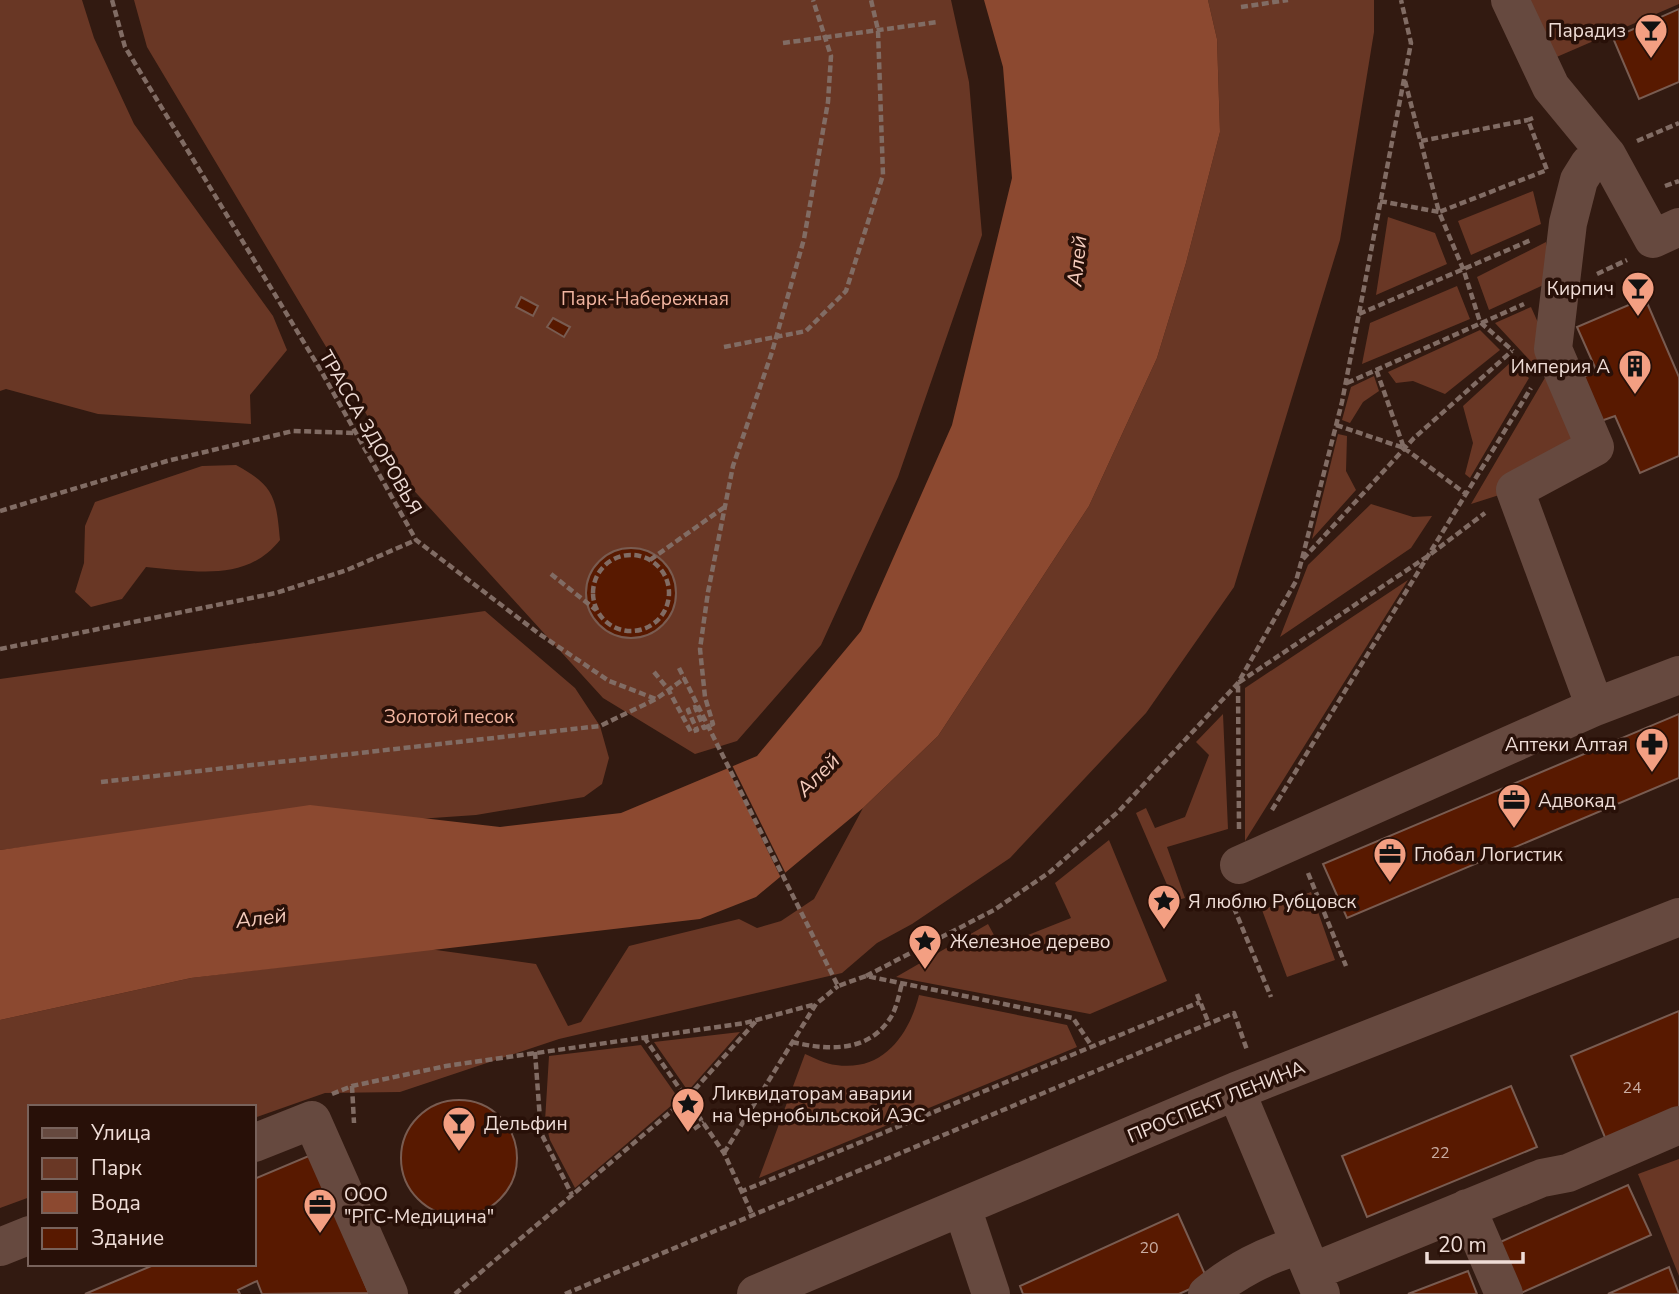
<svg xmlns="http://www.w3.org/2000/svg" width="1679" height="1294" font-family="'Nunito Sans',sans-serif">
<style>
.green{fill:#693725}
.water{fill:#8c4930}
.pier{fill:#321a11}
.building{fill:#581900;stroke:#795c51;stroke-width:2}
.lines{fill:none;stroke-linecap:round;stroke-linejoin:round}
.path{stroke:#816c64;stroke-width:4.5;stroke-dasharray:7 3.5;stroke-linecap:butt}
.minor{stroke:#66493f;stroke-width:38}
.labels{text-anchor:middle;stroke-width:7;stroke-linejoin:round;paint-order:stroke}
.number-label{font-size:16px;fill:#c9aca1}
.poi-label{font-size:19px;fill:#efddd7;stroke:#281008;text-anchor:start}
.park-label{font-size:19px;fill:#f2b5a0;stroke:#281008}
.street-label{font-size:19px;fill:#efddd7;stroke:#281008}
.water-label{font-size:21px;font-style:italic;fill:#f4cbbc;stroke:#281008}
</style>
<rect width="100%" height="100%" fill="#321a11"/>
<path class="green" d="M 0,0 L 82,0 L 94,38 L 134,124 L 273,316 L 287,350 L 250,395 L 251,424 L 98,414 L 6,389 L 0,391 Z
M 134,0 L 951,0 L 969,82 L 982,235 L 898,477 L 821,645 L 737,741 L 695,754 L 603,698 L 408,484 L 147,47 Z
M 1208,0 L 1374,0 L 1374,32 L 1340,240 L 1234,587 L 1146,713 L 1010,858 L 912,924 L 877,943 L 842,973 L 559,1039 L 400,1092 L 325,1093 L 254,1118 L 254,1107 L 30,1107 L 30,1197 L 0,1208 L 0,1020 L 191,978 L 429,949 L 536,964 L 568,1026 L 581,1022 L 629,946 L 739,919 L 757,928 L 781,921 L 814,899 L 863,808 L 938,736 L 1089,506 L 1157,358 L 1186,263 L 1220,132 L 1217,39 Z
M 1527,0 L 1679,0 L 1679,4 L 1552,59 Z
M 1533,191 L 1541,224 L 1471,255 L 1458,221 Z
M 1388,217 L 1435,233 L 1447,264 L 1376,295 Z
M 1546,242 L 1552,281 L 1489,310 L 1477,277 Z
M 1457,286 L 1470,319 L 1362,364 L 1370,323 Z
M 1531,307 L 1548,345 L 1536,367 L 1495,323 Z
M 1480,330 L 1500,350 L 1445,394 L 1413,381 L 1396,383 L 1388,372 Z
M 1556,359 L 1583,425 L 1560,461 L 1515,490 L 1471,504 Z
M 1511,362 L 1529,378 L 1470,478 L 1465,474 L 1473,443 L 1463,406 Z
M 1374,376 L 1379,391 L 1363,402 L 1350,423 L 1342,420 L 1351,387 Z
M 1338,434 L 1347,436 L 1346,471 L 1356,490 L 1312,539 Z
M 236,465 C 275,486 276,498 280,540 C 246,583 194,571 146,567 L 122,599 L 91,607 L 75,592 L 84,563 L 85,526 L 95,502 L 202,466 Z
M 1371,504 L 1413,517 L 1432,516 L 1411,548 L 1280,637 L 1308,565 Z
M 1408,580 L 1245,841 L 1245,688 Z
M 485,611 L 575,688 L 600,726 L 609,758 L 602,784 L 584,797 L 476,815 L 39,845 L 0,850 L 0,679 Z
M 1223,714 L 1228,829 L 1167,847 L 1185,898 L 1174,901 L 1136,813 L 1146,808 L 1155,828 L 1185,817 L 1209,755 L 1196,742 Z
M 1109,840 L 1167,981 L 1090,1014 L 896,977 L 988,924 L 1000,946 L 1071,918 L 1055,883 Z
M 1311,892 L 1335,960 L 1287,977 L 1262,910 Z
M 919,995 L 1067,1025 L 1077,1047 L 759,1178 L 805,1054 C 814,1058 826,1064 836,1065 C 883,1072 909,1035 919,995 Z
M 740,1032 L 688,1091 L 654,1042 Z
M 641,1045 L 679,1099 L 575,1188 L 550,1140 L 545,1121 L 549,1056 Z
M 1679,1159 L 1679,1276 L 1638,1174 Z"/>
<path class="water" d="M 984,0 L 1208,0 L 1217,39 L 1220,132 L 1186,263 L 1157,358 L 1089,506 L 938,736 L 863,808 L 756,897 L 700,919 L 191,978 L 0,1020 L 0,850 L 310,805 L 500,827 L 621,813 L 757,756 L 861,631 L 952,425 L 1012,178 L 1003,67 Z"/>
<path class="pier" d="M 731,763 L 787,876 L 782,880 L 726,765 Z"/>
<path class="building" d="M 1679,9 L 1679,82 L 1639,99 L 1613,38 Z
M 521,297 L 538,306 L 533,316 L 516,307 Z
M 1645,298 L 1679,377 L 1679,456 L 1640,473 L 1615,416 L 1601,421 L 1582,377 L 1597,372 L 1577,327 Z
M 553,318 L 570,327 L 564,337 L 547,327 Z
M586 593a45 45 0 1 1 90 0a45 45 0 1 1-90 0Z
M 1679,714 L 1679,778 L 1347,918 L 1323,864 Z
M 1679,1011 L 1679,1118 L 1609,1147 L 1571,1056 Z
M 1511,1086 L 1537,1147 L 1367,1217 L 1342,1156 Z
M401 1158a58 58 0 1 1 116 0a58 58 0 1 1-116 0Z
M 311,1155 L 369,1293 L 262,1294 L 257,1281 L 238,1290 L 240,1294 L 85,1294 L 156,1264 L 254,1264 L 254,1179 Z
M 1628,1185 L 1651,1235 L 1521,1293 L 1498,1243 Z
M 1178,1214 L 1208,1281 L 1179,1294 L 1023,1294 L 1020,1286 Z
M 1669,1267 L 1679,1294 L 1608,1294 Z
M 1468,1271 L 1477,1294 L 1408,1294 Z"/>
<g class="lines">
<path class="path" d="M 112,0 L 125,47 L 320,369 L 416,540 L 538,633 L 609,681 L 656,699
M 1241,7 L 1288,0
M 783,43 L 938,22
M 1405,81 L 1439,212 L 1547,170 L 1528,120 L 1533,118
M 1421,141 L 1528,120
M 1637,141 L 1679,123
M 1665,186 L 1679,181
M 1380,201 L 1439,212 L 1464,271 L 1480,322 L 1513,351
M 1597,274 L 1627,260
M 1359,314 L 1531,240
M 724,347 L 806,331 L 846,291 L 883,175 L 878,30 L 871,0
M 1347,383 L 1524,304
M 1336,425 L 1404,448 L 1376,369
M 1404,448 L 1466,494
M 0,511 L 167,461 L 293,431 L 356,433
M593 593a38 38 0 1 1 76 0a38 38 0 1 1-76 0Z
M 1303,559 L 1414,438 L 1512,351
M 650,560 L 726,506
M 551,574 L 596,610
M 0,649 L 276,593 L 347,570 L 416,540
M 679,668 L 838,986 L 866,976 L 1073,1018 L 1093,1048
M 654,672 L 668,689 L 691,732 L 697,730 L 688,710 L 695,707 L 704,728 L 713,724 L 705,697 L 700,649 L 708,592 L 733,466 L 772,352 L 804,239 L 828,102 L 831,56 L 813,0
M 101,782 L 600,726 L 656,699 L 685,678
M 1272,810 L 1531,388
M 1239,829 L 1238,683 L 1428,556 L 1485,513
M 1308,873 L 1346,966
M 1235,897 L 1234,908 L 1271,997
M 866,976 L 994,910 L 1050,872 L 1119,811 L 1238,683 L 1296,581 L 1302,559 L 1342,402 L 1411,43 L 1401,0
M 1197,994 L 1209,1024
M 644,1037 L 724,1153 L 753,1216
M 792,1042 C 827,1050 866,1053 889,1020 C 896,1011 899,995 902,983
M 535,1052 L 541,1133 L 572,1195
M 352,1086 L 354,1123
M 332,1094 L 352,1086 L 446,1066 L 745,1023 L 816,1004
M 694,1129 L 704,1122
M 724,1153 L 816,1004 L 838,986
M 740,1192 L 1200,1002
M 455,1294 L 687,1098 L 757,1020
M 565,1294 L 1234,1013 L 1247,1050"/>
<path class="minor" d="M 1510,0 L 1551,87 L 1607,155
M 1679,227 L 1653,239 L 1607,155 L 1589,164 L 1579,180 L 1568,223 L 1553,349 L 1595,447 L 1515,490 L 1595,707 L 1679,675
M 1239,865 L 1595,707
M 1236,1091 L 1321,1294
M 254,1143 L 312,1120 L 389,1294
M 962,1207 L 991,1294
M 1467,1208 L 1504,1294
M 0,1247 L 30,1235
M 1312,1272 L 1542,1178 L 1568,1173 L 1679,1125
M 756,1294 L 1236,1091 L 1679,917
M 1207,1294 C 1237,1270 1264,1256 1300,1245"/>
</g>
<defs>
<symbol id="bar-pin" viewBox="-11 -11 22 30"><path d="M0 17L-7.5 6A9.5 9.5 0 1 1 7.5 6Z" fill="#f39f82" stroke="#281008"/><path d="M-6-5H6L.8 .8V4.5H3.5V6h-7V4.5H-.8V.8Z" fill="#111"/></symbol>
<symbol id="building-pin" viewBox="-11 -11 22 30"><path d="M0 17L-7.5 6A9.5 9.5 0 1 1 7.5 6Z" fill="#f39f82" stroke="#281008"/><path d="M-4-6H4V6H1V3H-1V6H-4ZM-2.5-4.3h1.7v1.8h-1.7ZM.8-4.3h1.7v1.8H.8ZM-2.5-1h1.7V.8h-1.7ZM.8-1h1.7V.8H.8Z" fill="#111"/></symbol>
<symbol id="pharmacy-pin" viewBox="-11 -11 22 30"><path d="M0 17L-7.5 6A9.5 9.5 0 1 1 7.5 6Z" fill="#f39f82" stroke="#281008"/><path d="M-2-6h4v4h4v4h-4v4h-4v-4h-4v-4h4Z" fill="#111"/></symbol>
<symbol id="office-pin" viewBox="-11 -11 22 30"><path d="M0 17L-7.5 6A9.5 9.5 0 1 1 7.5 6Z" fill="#f39f82" stroke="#281008"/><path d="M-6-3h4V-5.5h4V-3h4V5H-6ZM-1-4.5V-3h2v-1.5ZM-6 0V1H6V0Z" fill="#111"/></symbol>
<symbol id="sight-pin" viewBox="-11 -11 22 30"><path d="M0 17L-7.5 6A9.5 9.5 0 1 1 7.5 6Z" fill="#f39f82" stroke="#281008"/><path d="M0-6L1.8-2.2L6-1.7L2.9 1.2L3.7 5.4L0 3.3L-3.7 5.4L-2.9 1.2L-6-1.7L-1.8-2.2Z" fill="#111"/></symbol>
</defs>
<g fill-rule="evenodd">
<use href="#bar-pin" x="1632" y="11" width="38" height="52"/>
<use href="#bar-pin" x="1619" y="269" width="38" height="52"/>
<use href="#building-pin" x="1616" y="347" width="38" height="52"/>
<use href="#pharmacy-pin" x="1633" y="725" width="38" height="52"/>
<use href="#office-pin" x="1495" y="781" width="38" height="52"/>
<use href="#office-pin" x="1371" y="835" width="38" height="52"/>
<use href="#sight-pin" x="1145" y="882" width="38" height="52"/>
<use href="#sight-pin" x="906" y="922" width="38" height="52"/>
<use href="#sight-pin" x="669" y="1085" width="38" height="52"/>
<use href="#bar-pin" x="440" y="1104" width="38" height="52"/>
<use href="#office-pin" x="301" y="1186" width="38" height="52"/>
</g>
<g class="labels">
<g class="number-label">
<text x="1632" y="1093">24</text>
<text x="1440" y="1158">22</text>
<text x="1149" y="1253">20</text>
</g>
<g class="poi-label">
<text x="1626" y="37" text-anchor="end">Парадиз</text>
<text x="1614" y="295" text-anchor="end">Кирпич</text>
<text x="1610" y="373" text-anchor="end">Империя А</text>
<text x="1628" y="751" text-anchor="end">Аптеки Алтая</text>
<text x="1538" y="807">Адвокад</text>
<text x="1414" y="861">Глобал Логистик</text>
<text x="1188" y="908">Я люблю Рубцовск</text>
<text x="950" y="948">Железное дерево</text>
<text x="712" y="1100">Ликвидаторам аварии<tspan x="712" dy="22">на Чернобыльской АЭС</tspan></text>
<text x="484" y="1130">Дельфин</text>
<text x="344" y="1201">ООО<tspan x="344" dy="22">"РГС-Медицина"</tspan></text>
</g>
<g class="park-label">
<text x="645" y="305">Парк-Набережная</text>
<text x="449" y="723">Золотой песок</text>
</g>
<g class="street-label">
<text transform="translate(371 432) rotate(60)" y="7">ТРАССА ЗДОРОВЬЯ</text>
<text transform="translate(1216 1101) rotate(-22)" y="7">ПРОСПЕКТ ЛЕНИНА</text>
</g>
<g class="water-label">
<text transform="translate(1077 261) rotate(-84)" y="7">Алей</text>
<text transform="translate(818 775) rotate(-45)" y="7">Алей</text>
<text transform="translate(261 918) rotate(-7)" y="7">Алей</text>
</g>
</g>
<rect x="28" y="1105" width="228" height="161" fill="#281008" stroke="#78625b" stroke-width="2"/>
<rect x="42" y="1128" width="35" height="10" fill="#66493f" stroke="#78625b" stroke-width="2"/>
<text x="91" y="1140" font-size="21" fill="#efddd7">Улица</text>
<rect x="42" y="1158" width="35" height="21" fill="#693725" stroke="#78625b" stroke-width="2"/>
<text x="91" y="1175" font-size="21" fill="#efddd7">Парк</text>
<rect x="42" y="1192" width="35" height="21" fill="#8c4930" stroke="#78625b" stroke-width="2"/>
<text x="91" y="1210" font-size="21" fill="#efddd7">Вода</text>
<rect x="42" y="1228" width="35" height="21" fill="#581900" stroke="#78625b" stroke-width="2"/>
<text x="91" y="1245" font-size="21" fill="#efddd7">Здание</text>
<path d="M1427 1252v10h96v-10" fill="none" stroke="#efddd7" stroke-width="3.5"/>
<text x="1438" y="1252" font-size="21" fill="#efddd7" stroke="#281008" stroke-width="5" paint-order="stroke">20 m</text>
</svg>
